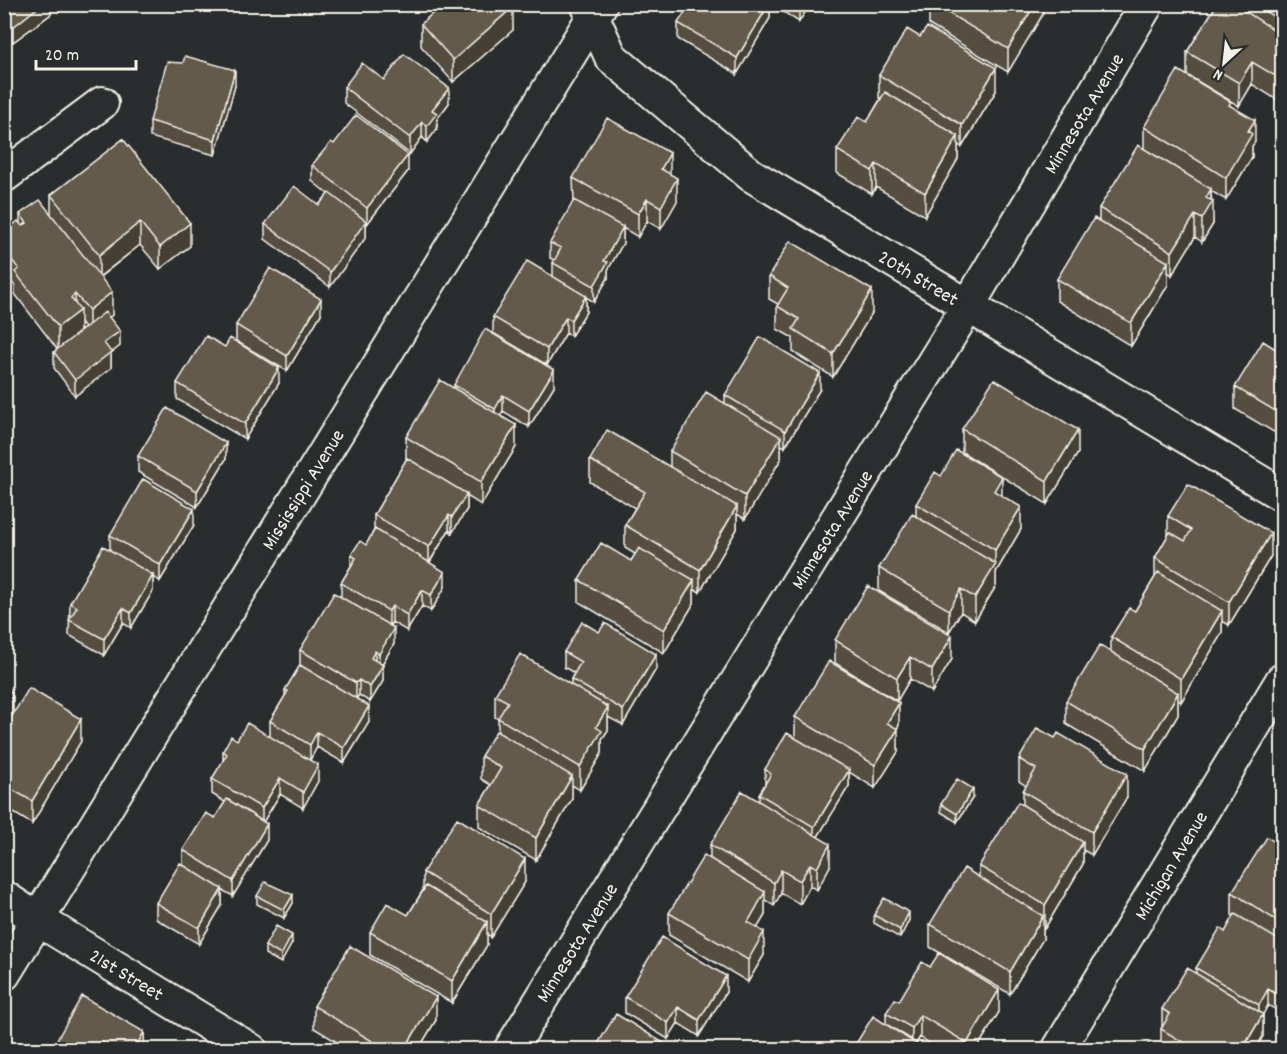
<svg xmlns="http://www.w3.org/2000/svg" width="1287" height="1054" font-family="Dekko,sans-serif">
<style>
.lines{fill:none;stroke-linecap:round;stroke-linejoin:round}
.street-casing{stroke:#f4f1e8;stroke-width:36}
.street{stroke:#2a2d2e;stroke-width:32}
.wall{fill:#554d40;stroke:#f4f1e8;stroke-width:1.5;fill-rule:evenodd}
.shaded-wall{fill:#453f34;stroke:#f4f1e8;stroke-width:1.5}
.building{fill:#635a4b;stroke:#f4f1e8;stroke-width:1.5}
.labels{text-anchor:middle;stroke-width:6;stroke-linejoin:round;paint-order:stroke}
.street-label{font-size:20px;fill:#f4f1e8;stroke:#2a2d2e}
</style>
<rect width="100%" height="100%" fill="#2a2d2e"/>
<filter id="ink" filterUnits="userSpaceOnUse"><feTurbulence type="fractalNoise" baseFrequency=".0167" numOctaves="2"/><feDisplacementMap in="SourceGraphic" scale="12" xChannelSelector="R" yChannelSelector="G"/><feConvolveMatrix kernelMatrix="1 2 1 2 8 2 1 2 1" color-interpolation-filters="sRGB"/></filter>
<g filter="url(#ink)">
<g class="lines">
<defs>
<path id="street" d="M 587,4 L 611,57 L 751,175 L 1282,495
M 4,176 L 102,103
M 4,897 L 37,919 L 251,1050
M 4,974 L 601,4
M 510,1050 L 968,306 L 1147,4
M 1058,1050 L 1282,680"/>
</defs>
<use href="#street" class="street-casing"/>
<use href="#street" class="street"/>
</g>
<path class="wall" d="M 4,4 L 51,4 L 51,14 L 13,42 L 4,32 Z
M 426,4 L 511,4 L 513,30 L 453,82 L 421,46 L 421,24 L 433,13 Z
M 770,4 L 770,18 L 737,74 L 678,39 L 678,23 Z
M 771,4 L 810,4 L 799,22 Z
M 929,4 L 1043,4 L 1043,14 L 1008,72 L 929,25 Z
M 1217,4 L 1282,4 L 1282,103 L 1252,84 L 1239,106 L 1187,75 L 1187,52 Z
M 879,75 L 996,91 L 962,147 L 958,145 L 958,159 L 925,216 L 876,187 L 872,194 L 837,173 L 837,150 L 867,122 L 881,98 L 879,98 Z
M 384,80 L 449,103 L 437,119 L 437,129 L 427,142 L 422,137 L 410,154 L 344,103 L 344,87 Z
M 235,86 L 215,155 L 150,137 L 150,121 Z
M 1231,106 L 1255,142 L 1252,146 L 1252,157 L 1226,200 L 1211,191 L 1213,224 L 1202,242 L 1195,237 L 1172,275 L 1168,272 L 1168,285 L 1131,346 L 1057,301 L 1057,279 L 1099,221 L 1099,208 L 1144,148 L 1144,127 Z
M 123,139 L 190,246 L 160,269 L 140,245 L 100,277 L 112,315 L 109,317 L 120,346 L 111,353 L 111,368 L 75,396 L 54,368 L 54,352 L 57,349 L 15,294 L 15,286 L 4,273 L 4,232 L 20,223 L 20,214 L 51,214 L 51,195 ZM 80,322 L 85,328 L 80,331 Z
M 334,144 L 408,171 L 367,224 L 366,223 L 366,237 L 330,287 L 265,239 L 265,224 L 319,205 L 328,194 L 312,181 L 312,165 Z
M 670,174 L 677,201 L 661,229 L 647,221 L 638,237 L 623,228 L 623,243 L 608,270 L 608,278 L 594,302 L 586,297 L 586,312 L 571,336 L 566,333 L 547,365 L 493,333 L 493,317 L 553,277 L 553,263 L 554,260 L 550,258 L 550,243 L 574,201 L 573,178 Z
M 769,276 L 872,313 L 833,377 L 793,352 L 793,338 L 777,329 L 777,306 L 778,304 L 769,299 Z
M 321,314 L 287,371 L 236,341 L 236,325 Z
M 1282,353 L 1282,437 L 1235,409 L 1235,387 Z
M 177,383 L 279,383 L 245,439 L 177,399 Z
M 454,385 L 554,386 L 529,427 L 503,411 L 500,415 L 516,447 L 481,505 L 467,496 L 467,509 L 452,533 L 449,530 L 430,562 L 445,587 L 431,611 L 422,606 L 407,631 L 392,622 L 390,626 L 394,644 L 382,664 L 383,681 L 370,702 L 359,695 L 356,699 L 369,722 L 344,763 L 317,747 L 310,760 L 318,781 L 303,808 L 280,794 L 263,822 L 267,840 L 233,896 L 222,890 L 222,905 L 199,944 L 156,919 L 156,903 L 183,865 L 183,850 L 215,818 L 225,802 L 212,794 L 212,779 L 223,761 L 223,751 L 237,740 L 270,736 L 270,721 L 285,696 L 285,690 L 300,666 L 300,650 L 341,597 L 341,583 L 351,566 L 351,555 L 366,545 L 374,530 L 374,515 L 406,460 L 406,437 L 454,388 Z
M 820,389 L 785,447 L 781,445 L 781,459 L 745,519 L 737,514 L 737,529 L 700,592 L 694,589 L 694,603 L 664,653 L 579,602 L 579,580 L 631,561 L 635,554 L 625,548 L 625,525 L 635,508 L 590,482 L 590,460 L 670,467 L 670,451 L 725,403 L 725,395 Z
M 962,429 L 1078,453 L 1047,504 L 962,452 Z
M 138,456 L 226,459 L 197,507 L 138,472 Z
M 941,476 L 1002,496 L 1021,529 L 996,572 L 996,586 L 975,621 L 961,612 L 949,632 L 879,591 L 879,568 L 916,516 L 916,504 Z
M 1168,516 L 1271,556 L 1229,625 L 1222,621 L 1222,633 L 1181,702 L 1178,700 L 1178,715 L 1145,771 L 1066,724 L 1066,701 L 1111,652 L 1111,637 L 1135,611 L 1155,577 L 1155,558 L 1168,535 Z
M 194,525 L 160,581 L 153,577 L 153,591 L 131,628 L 123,623 L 104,655 L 69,635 L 70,603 L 110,550 L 110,535 Z
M 835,640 L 952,659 L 932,692 L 910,679 L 897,701 L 835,663 Z
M 564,652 L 656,669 L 623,725 L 608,717 L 608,730 L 602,739 L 602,753 L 580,790 L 572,785 L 572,799 L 536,860 L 479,827 L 479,805 L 491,785 L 481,779 L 481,756 L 498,733 L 498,719 L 495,717 L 495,695 L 571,685 L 571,679 L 574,673 L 564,667 Z
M 795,717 L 899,725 L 897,729 L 898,752 L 875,788 L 849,772 L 849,786 L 818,836 L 830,866 L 817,890 L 810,886 L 800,904 L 781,893 L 774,906 L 765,900 L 765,915 L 757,928 L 764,955 L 748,982 L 669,935 L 669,913 L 710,859 L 710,845 L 759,802 L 759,794 L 765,785 L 765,769 L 795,737 Z
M 4,729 L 81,741 L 32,824 L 4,807 Z
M 1019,759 L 1127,797 L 1092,855 L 1083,850 L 1083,864 L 1045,928 L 1043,927 L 1043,939 L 1010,994 L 930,947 L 930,924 L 979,878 L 979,866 L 1023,805 L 1023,791 L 1026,786 L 1019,781 Z
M 973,797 L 957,822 L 941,812 L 941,804 Z
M 1282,807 L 1282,839 L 1278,836 L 1278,814 Z
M 1282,847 L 1282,1004 L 1278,1011 L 1268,1005 L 1263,1014 L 1263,1036 L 1255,1050 L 1145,1050 L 1161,1048 L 1161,1029 L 1162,1026 L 1162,1009 L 1196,973 L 1196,968 L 1225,932 L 1234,916 L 1232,915 L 1232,892 Z
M 423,872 L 525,882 L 491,937 L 487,934 L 487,945 L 452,1003 L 370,955 L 370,932 L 408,915 L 423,890 Z
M 257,896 L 293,903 L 284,918 L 257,904 Z
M 874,915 L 909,920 L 900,938 L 874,923 Z
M 292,943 L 281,963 L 265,954 L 265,946 Z
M 726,992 L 699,1036 L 678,1023 L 668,1039 L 625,1013 L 625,997 Z
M 899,1001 L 999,1012 L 976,1050 L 940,1050 L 920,1037 L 917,1043 L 886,1024 L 886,1013 Z
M 314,1006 L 436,1020 L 418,1050 L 350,1050 L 314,1028 Z
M 144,1032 L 144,1048 L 143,1050 L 51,1050 Z"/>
<path class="shaded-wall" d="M 42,4 L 51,4 L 51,14 L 13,42 L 13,27 Z
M 769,4 L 770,4 L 770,18 L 737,74 L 737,58 Z
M 799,4 L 810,4 L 799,22 Z
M 1035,4 L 1043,4 L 1043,14 L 1008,72 L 1008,49 Z
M 513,7 L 513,30 L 453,82 L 453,60 Z
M 1252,62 L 1252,84 L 1239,106 L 1239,83 Z
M 996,68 L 996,91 L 962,147 L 962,125 Z
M 235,70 L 235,86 L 215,155 L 215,140 Z
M 449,88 L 449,103 L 437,119 L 437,129 L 427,142 L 427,126 L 432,110 Z
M 1255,120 L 1255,142 L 1252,146 L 1252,157 L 1226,200 L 1226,178 L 1248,131 Z
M 422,122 L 422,137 L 410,154 L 410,138 Z
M 958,136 L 958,159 L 925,216 L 925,193 Z
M 670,153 L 670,176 L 661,169 Z
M 408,155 L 408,171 L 367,224 L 367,208 Z
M 876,164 L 876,187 L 872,194 L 872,171 Z
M 677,178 L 677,201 L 661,229 L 661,207 Z
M 1211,189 L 1211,203 L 1213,201 L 1213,224 L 1202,242 L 1202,219 L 1206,198 Z
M 647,199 L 647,221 L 638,237 L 638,214 Z
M 1195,215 L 1195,237 L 1172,275 L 1172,252 Z
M 366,221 L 366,237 L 330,287 L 330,272 Z
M 140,222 L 140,245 L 99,277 L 99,255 Z
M 190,223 L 190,246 L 160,269 L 160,247 Z
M 623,227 L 623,243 L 608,270 L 608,278 L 594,302 L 594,286 L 604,261 Z
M 1168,262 L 1168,285 L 1131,346 L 1131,323 Z
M 872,290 L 872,313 L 833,377 L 833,354 Z
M 112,292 L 112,315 L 89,332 L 89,310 Z
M 75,294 L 75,314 L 80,310 L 80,333 L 58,350 L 58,327 L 71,298 Z
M 586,296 L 586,312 L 571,336 L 571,320 Z
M 321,299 L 321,314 L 287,371 L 287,356 Z
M 566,317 L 566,333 L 547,365 L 547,349 Z
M 120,331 L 120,346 L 111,353 L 111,368 L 75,396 L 75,380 L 104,343 Z
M 279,368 L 279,383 L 245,439 L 245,424 Z
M 554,370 L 554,386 L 529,427 L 529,411 Z
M 820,373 L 820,389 L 785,447 L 785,431 Z
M 503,395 L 503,411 L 495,424 L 495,409 Z
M 516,425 L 516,447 L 481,505 L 481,482 Z
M 1078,430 L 1078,453 L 1047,504 L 1047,481 Z
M 781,437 L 781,459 L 745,519 L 745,496 Z
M 226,443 L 226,459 L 197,507 L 197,491 Z
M 1002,477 L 1002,500 L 994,491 Z
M 467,494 L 467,509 L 452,533 L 452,517 Z
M 737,506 L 737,529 L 700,592 L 700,570 Z
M 1021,507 L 1021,529 L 996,572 L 996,586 L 975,621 L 975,598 L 995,565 L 995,550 Z
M 194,509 L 194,525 L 160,581 L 160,565 Z
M 449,515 L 449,530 L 429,563 L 429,547 Z
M 1271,533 L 1271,556 L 1229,625 L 1229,602 Z
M 445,572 L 445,587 L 431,611 L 431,595 Z
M 153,575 L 153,591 L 131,628 L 131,613 Z
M 694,580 L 694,603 L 664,653 L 664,630 Z
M 961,589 L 961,612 L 949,632 L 949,610 Z
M 422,590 L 422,606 L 407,631 L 407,615 Z
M 392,606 L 392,622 L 389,627 L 389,611 Z
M 123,608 L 123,623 L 104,655 L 104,639 Z
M 1222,611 L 1222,633 L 1181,702 L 1181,679 Z
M 394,628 L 394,644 L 379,669 L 379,654 Z
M 952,636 L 952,659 L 932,692 L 932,670 Z
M 375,651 L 375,666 L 371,658 Z
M 656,654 L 656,669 L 623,725 L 623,710 Z
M 910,657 L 910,679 L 897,701 L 897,678 Z
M 383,665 L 383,681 L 370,702 L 370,687 Z
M 359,680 L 359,695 L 356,699 L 356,683 Z
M 1178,693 L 1178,715 L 1145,771 L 1145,749 Z
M 13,697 L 13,713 L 4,717 L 4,701 Z
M 899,703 L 899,725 L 887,746 L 887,723 Z
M 369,706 L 369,722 L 344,763 L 344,748 Z
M 608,707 L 608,730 L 602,739 L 602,753 L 580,790 L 580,767 L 596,727 Z
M 81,719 L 81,741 L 32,824 L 32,801 Z
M 898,729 L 898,752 L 875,788 L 875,765 Z
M 317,732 L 317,747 L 310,760 L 310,745 Z
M 318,765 L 318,781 L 303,808 L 303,792 Z
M 849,770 L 849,786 L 814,843 L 814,827 Z
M 1127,774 L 1127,797 L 1092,855 L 1092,832 Z
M 572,776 L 572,799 L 536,860 L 536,838 Z
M 280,778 L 280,794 L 262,824 L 262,808 Z
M 973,789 L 973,797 L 957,822 L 957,814 Z
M 267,824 L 267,840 L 233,896 L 233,881 Z
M 1083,842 L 1083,864 L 1045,928 L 1045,905 Z
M 830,844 L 830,866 L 817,890 L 817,868 Z
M 525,859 L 525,882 L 491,937 L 491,914 Z
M 810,864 L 810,886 L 800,904 L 800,881 Z
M 781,870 L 781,893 L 774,906 L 774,883 Z
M 222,889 L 222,905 L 199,944 L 199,928 Z
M 765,892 L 765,915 L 748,944 L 748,922 Z
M 293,895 L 293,903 L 284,918 L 284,910 Z
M 909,912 L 909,920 L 900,938 L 900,930 Z
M 1043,916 L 1043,939 L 1010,994 L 1010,972 Z
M 487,922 L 487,945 L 452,1003 L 452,981 Z
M 764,932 L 764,955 L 748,982 L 748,960 Z
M 292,935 L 292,943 L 281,963 L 281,955 Z
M 726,976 L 726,992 L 699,1036 L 699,1020 Z
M 1282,988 L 1282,1004 L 1278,1011 L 1278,995 Z
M 1268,989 L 1268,1005 L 1261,1018 L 1263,1014 L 1263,1036 L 1255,1050 L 1242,1050 L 1259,1021 L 1259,1005 Z
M 999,990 L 999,1012 L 976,1050 L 967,1050 L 967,1043 Z
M 436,997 L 436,1020 L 418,1050 L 404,1050 Z
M 678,1007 L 678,1023 L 668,1039 L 668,1023 Z
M 920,1015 L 920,1037 L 912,1050 L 912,1028 Z
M 144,1032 L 144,1048 L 143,1050 L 134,1050 Z"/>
<path class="building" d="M 4,4 L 42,4 L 13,27 L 4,16 Z
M 443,4 L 511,4 L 513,7 L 453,60 L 421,24 Z
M 690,4 L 769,4 L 737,58 L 678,23 Z
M 933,4 L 1035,4 L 1008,49 Z
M 1217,4 L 1234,4 L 1282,35 L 1282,80 L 1252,62 L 1239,83 L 1187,52 Z
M 1254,4 L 1282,4 L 1282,22 Z
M 927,27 L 996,68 L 962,125 L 879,75 L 907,29 L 920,37 Z
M 404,54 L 449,88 L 432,110 L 437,113 L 427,126 L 422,122 L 410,138 L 344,87 L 362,63 L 384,80 Z
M 185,56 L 235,70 L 215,140 L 150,121 L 167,62 L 183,63 Z
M 1178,70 L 1231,102 L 1229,105 L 1255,120 L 1248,131 L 1252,134 L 1226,178 L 1144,127 Z
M 885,92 L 958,136 L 925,193 L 876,164 L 872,171 L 837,150 L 858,117 L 867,122 Z
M 356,115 L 408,155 L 367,208 L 312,165 L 331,142 L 334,144 Z
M 607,118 L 670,153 L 661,169 L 677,178 L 661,207 L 647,199 L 638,214 L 573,178 Z
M 123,139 L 190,223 L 160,247 L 140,222 L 99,255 L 51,195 Z
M 1138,145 L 1211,189 L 1206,198 L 1213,201 L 1202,219 L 1195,215 L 1172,252 L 1099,208 Z
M 294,186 L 319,205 L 329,193 L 366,221 L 330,272 L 265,224 Z
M 40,200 L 112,292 L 89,310 L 75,294 L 71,298 L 80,310 L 58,327 L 15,272 L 19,269 L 4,250 L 4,241 L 9,238 L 4,232 L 18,221 L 22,226 L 27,223 L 20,214 Z
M 574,200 L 623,227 L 604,261 L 608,262 L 594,286 L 553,263 L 561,248 L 550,243 Z
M 1094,218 L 1168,262 L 1131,323 L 1057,279 Z
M 790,241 L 872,290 L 833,354 L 793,329 L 799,319 L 777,306 L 788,288 L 769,276 Z
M 527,261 L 586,296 L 571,320 L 566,317 L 547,349 L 493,317 Z
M 270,268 L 321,299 L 287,356 L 236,325 Z
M 105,312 L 120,331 L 104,343 L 111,352 L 75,380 L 54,352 Z
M 485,329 L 554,370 L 529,411 L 503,395 L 495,409 L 454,385 Z
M 206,336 L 225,347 L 230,338 L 279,368 L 245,424 L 177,383 Z
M 760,337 L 820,373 L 785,431 L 725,395 Z
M 1263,341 L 1282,353 L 1282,415 L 1235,387 Z
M 994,379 L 1078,430 L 1047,481 L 962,429 Z
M 440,380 L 516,425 L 481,482 L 406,437 Z
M 706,392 L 781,437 L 745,496 L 670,451 Z
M 167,408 L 226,443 L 197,491 L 138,456 Z
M 607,430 L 737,506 L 700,570 L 625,525 L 645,492 L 590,460 Z
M 956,450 L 1002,477 L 994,491 L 1021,507 L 995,550 L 916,504 L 935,472 L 941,476 Z
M 407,458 L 467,494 L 452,517 L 449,515 L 429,547 L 374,515 Z
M 143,479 L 194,509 L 160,565 L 110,535 Z
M 1188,484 L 1271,533 L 1229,602 L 1155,558 L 1170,532 L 1185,541 L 1191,530 L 1168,516 Z
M 912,514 L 996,564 L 975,598 L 961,589 L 949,610 L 879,568 Z
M 375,529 L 445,572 L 431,595 L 422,590 L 407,615 L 392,606 L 389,611 L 341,583 L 356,558 L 351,555 L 360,541 L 366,545 Z
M 601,543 L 631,561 L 639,548 L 694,580 L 664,630 L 579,580 Z
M 103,546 L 153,575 L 131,613 L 123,608 L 104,639 L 69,620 L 77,607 L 70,603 Z
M 1158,572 L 1222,611 L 1181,679 L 1111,637 L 1129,608 L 1135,611 Z
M 868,586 L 952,636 L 932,670 L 910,657 L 897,678 L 835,640 Z
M 334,593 L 394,628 L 379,654 L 375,651 L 371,658 L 383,665 L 370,687 L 359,680 L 356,683 L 300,650 Z
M 582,622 L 599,632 L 605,623 L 656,654 L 623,710 L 571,679 L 581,662 L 564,652 Z
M 1100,645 L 1178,693 L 1145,749 L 1066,701 Z
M 520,654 L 608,707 L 596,727 L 602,731 L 580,767 L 498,718 L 508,702 L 495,695 Z
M 829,661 L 899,703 L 887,723 L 898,729 L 875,765 L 795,717 Z
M 300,665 L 369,706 L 344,748 L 317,732 L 310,745 L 270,721 L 288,691 L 285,690 Z
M 4,676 L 13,697 L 4,701 Z
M 29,688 L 81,719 L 32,801 L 4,785 L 4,729 Z
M 247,723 L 318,765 L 303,792 L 280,778 L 262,808 L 212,779 L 227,754 L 223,751 L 231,736 L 237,740 Z
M 1037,728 L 1055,738 L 1058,733 L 1127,774 L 1092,832 L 1023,791 L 1036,769 L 1019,759 Z
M 496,731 L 572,776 L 536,838 L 479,805 L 501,768 L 481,756 Z
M 787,733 L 849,770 L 814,827 L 759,794 L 771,774 L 765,769 Z
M 957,779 L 973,789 L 957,814 L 941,804 Z
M 742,791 L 830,844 L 817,868 L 810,864 L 800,881 L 781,870 L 774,883 L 710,845 Z
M 227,799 L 267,824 L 233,881 L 183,850 L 206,813 L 215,818 Z
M 1018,802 L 1083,842 L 1045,905 L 979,866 Z
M 1282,807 L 1282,816 L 1278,814 Z
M 457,818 L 525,859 L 491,914 L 423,872 Z
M 1267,837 L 1282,847 L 1282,924 L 1232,892 Z
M 704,855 L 765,892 L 748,922 L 764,932 L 748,960 L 669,913 Z
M 180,863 L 222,889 L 199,928 L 156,903 Z
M 964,868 L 1043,916 L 1010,972 L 930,924 Z
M 265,882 L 293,895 L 284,910 L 257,896 Z
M 426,886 L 487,922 L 452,981 L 370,932 L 387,903 L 408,915 Z
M 884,898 L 909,912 L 900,930 L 874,915 Z
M 1235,914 L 1282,942 L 1282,988 L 1278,995 L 1268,989 L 1259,1005 L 1196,968 L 1220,928 L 1225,932 Z
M 276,926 L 292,935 L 281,955 L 265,946 Z
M 662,937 L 726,976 L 699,1020 L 678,1007 L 668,1023 L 625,997 Z
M 350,946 L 436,997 L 404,1050 L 387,1050 L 314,1006 Z
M 939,953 L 999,990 L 967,1043 L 920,1015 L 912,1028 L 886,1013 L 895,999 L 899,1001 L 922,962 L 930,967 Z
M 1187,968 L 1263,1014 L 1242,1050 L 1196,1050 L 1161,1029 L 1170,1014 L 1162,1009 Z
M 82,996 L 144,1032 L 134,1050 L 114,1050 L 103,1043 L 99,1050 L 51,1050 Z
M 616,1014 L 675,1050 L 594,1050 Z
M 873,1016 L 926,1050 L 852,1050 Z
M 1150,1041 L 1163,1050 L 1145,1050 Z"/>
</g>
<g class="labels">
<g class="street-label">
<text transform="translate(1083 113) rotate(-59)" y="7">Minnesota Avenue</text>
<text transform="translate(919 277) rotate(31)" y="7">20th Street</text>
<text transform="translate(302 489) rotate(-58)" y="7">Mississippi Avenue</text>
<text transform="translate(831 529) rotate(-58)" y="7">Minnesota Avenue</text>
<text transform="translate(1170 865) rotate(-59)" y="7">Michigan Avenue</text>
<text transform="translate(576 942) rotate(-58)" y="7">Minnesota Avenue</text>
<text transform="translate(127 974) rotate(31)" y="7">21st Street</text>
</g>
</g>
<rect width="1287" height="1054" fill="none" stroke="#2a2d2e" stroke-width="24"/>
<rect x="12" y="12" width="1263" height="1030" fill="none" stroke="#f4f1e8" stroke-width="2" filter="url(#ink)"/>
<g transform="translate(1224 63) rotate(207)" stroke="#2a2d2e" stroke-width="4.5" paint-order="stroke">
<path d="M0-4.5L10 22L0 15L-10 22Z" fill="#f4f1e8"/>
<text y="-9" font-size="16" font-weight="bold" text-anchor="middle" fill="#f4f1e8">N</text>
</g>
<path d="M36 60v9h100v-9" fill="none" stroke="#f4f1e8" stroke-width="3"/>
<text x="45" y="60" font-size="18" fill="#f4f1e8" stroke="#2a2d2e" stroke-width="4.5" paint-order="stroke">20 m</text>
</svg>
